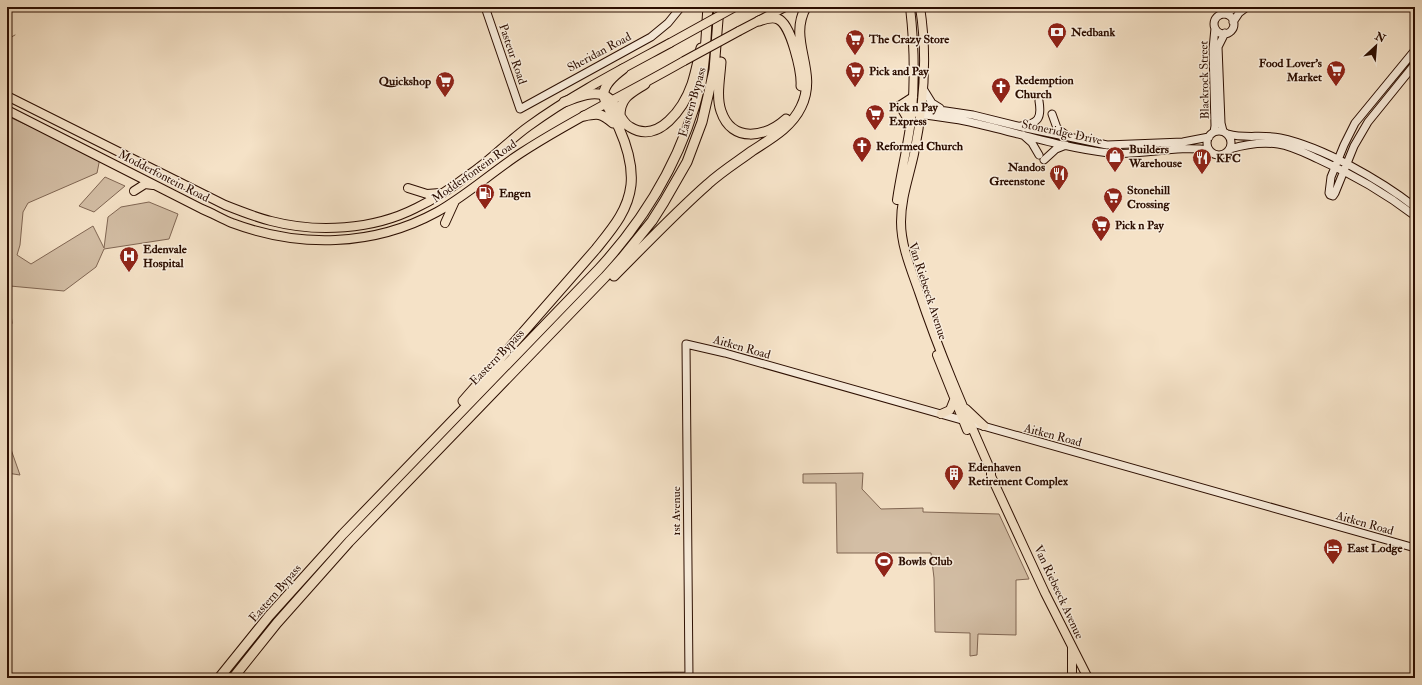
<svg xmlns="http://www.w3.org/2000/svg" width="1422" height="685" font-family="'IM FELL Double Pica',serif">
<style>
.green{fill:#d3bea5;stroke:#806653}
.lines{fill:none;stroke-linecap:round;stroke-linejoin:round}
.stream{stroke:#7c6250;stroke-width:1}
.secondary-casing{stroke:#2c0e01;stroke-width:9}
.primary-casing{stroke:#2c0e01;stroke-width:10}
.highway-casing{stroke:#2c0e01;stroke-width:11}
.secondary{stroke:#f8ecdb;stroke-width:7}
.primary{stroke:#f5e2c7;stroke-width:8}
.highway{stroke:#f5e2c7;stroke-width:9}
.primary-bridge-casing{stroke:#2c0e01;stroke-width:10;stroke-linecap:butt}
.primary-bridge{stroke:#f5e2c7;stroke-width:8}
.labels{text-anchor:middle;stroke-width:3;stroke-linejoin:round;paint-order:stroke}
.poi-label{font-size:12px;font-weight:bold;fill:#2c0e01;stroke:#f8ecdb;text-anchor:start}
.street-label{font-size:12px;fill:#2c0e01;stroke:#f8ecdb}
</style>
<rect width="100%" height="100%" fill="#f5e2c7"/>
<filter id="stains"><feTurbulence type="fractalNoise" baseFrequency=".005" numOctaves="4"/><feColorMatrix values="0 0 0 0 .2 0 0 0 0 .09 0 0 0 0 .02 0 0 0 .5 -.17"/></filter>
<radialGradient id="worn" r=".72"><stop offset=".6" stop-color="#630" stop-opacity="0"/><stop offset="1" stop-color="#630" stop-opacity=".3"/></radialGradient>
<path class="green" d="M 7,116 L 100,158 L 97,173 L 28,203 L 23,212 L 20,245 L 17,255 L 31,264 L 93,226 L 104,248 L 108,217 L 121,207 L 149,202 L 178,214 L 169,239 L 104,249 L 96,267 L 64,291 L 10,286 L 9,294 L 12,323 L 7,337 Z
M 105,177 L 125,186 L 94,212 L 79,206 Z
M 7,438 L 20,475 L 7,473 Z
M 863,473 L 862,489 L 881,509 L 923,508 L 923,512 L 999,514 L 1029,579 L 1016,580 L 1016,635 L 978,634 L 977,655 L 970,656 L 970,633 L 935,632 L 934,578 L 931,553 L 837,553 L 836,483 L 803,483 L 803,474 Z"/>
<g class="lines">
<path class="stream" d="M 7,38 L 8,39 L 15,35"/>
<defs>
<path id="secondary" d="M 485,7 L 520,109 L 651,37 L 668,23 L 681,7
M 1225,14 L 1237,7
M1214 24a10 10 0 1 1 20 0a10 10 0 1 1-20 0Z
M 1233,22 L 1239,13 L 1247,7
M 1415,50 L 1355,123 L 1344,145 L 1331,177 L 1329,193 L 1330,195 L 1333,196 L 1335,193 L 1354,146 L 1368,122 L 1415,64
M 924,90 L 932,103 L 940,108
M 912,106 L 973,115 L 1026,128 L 1107,145 L 1183,142 L 1209,137
M 916,113 C 934,117 952,118 970,122 C 1015,132 1063,148 1109,153 C 1142,156 1176,145 1209,150
M 1052,114 L 1057,128 L 1066,135
M 1021,126 C 1038,123 1042,119 1039,101
M1207 143a12 12 0 1 1 24 0a12 12 0 1 1-24 0Z
M 1223,131 L 1221,123 L 1218,47 L 1225,33
M 1214,132 L 1215,126 L 1213,49 L 1215,28
M 1228,134 C 1245,139 1262,134 1280,138 C 1323,147 1380,180 1415,207
M 1023,135 L 1032,143 L 1039,155
M 1230,149 C 1246,144 1262,142 1278,144 C 1292,146 1305,153 1318,159 C 1352,174 1385,193 1415,216
M 1044,160 L 1056,149 L 1066,145
M 506,678 L 689,676
M 689,678 L 686,344 L 725,353 L 1415,548"/>
<path id="primary" d="M 920,7 C 928,57 924,105 914,154 C 909,177 901,198 901,222 C 901,246 911,269 919,292 C 939,352 965,412 991,471 L 991,476 L 1045,593 L 1088,678
M 739,31 L 785,7
M 7,96 L 225,205 C 240,211 255,217 271,221 C 317,233 373,230 416,208 C 435,199 453,187 470,174 C 491,160 508,141 529,126 C 573,94 622,69 670,43
M 899,106 L 913,97
M 7,110 L 202,209 C 212,213 222,219 232,223 C 299,248 373,247 437,212 C 467,195 492,172 521,153 C 573,119 630,92 684,61
M 903,111 L 910,123
M 408,188 L 427,194 L 440,193
M 134,191 L 145,184 L 153,185
M 897,200 C 901,171 909,142 912,112 C 915,77 914,42 910,7
M 445,223 L 455,201
M 937,355 L 967,430
M 966,409 L 984,426
M 941,414 L 950,410 L 954,400
M 1072,647 L 1072,678"/>
<path id="highway" d="M 759,21 C 765,19 772,16 778,19 C 791,24 802,72 801,86
M 721,62 C 720,78 716,96 721,111 C 732,144 766,137 786,119
M 564,102 C 576,98 590,91 603,95 C 618,100 617,120 630,127 C 659,145 684,107 692,84 C 696,72 698,60 701,48
M 584,116 C 598,113 601,113 613,123
M 620,116 C 620,97 631,93 645,84
M 614,276 C 645,245 675,213 708,184 C 721,172 737,162 752,151 C 770,139 791,128 801,107 C 819,71 787,41 806,7
M 463,401 L 596,249 C 612,229 628,211 631,185 C 633,165 627,146 619,128 C 606,100 591,93 623,69
M 219,678 L 269,616 L 343,534 L 598,270 C 647,217 684,154 701,83 C 706,58 706,32 708,7
M 233,678 L 277,623 L 349,542 L 605,277 L 622,258 L 652,221 L 664,202 L 687,162 L 702,122 L 714,70 L 719,7"/>
</defs>
<use href="#secondary" class="secondary-casing"/>
<use href="#primary" class="primary-casing"/>
<use href="#highway" class="highway-casing"/>
<use href="#secondary" class="secondary"/>
<use href="#primary" class="primary"/>
<use href="#highway" class="highway"/>
<defs>
<path id="primary-bridge" d="M 670,43 L 735,7
M 684,61 L 739,31"/>
</defs>
<use href="#primary-bridge" class="primary-bridge-casing"/>
<use href="#primary-bridge" class="primary-bridge"/>
</g>
<defs>
<symbol id="bank-pin" viewBox="-11 -11 22 30"><path d="M0 17L-7.5 6A9.5 9.5 0 1 1 7.5 6Z" fill="#8f2418" stroke="#f8ecdb"/><path d="M-6-4H6V4H-6ZM0-2.3a2.3 2.3 0 1 0 0 4.6a2.3 2.3 0 1 0 0-4.6Z" fill="#fff"/></symbol>
<symbol id="supermarket-pin" viewBox="-11 -11 22 30"><path d="M0 17L-7.5 6A9.5 9.5 0 1 1 7.5 6Z" fill="#8f2418" stroke="#f8ecdb"/><path d="M-6-5.5h2.5l.6 2H6L4.5 2H-2.5L-4.4-4H-6ZM-1.5 3.2a1.3 1.3 0 1 0 .1 0ZM3 3.2a1.3 1.3 0 1 0 .1 0Z" fill="#fff"/></symbol>
<symbol id="church-pin" viewBox="-11 -11 22 30"><path d="M0 17L-7.5 6A9.5 9.5 0 1 1 7.5 6Z" fill="#8f2418" stroke="#f8ecdb"/><path d="M-1.2-6h2.4v3.5h3.3v2.4h-3.3V6h-2.4V-.1h-3.3v-2.4h3.3Z" fill="#fff"/></symbol>
<symbol id="shop-pin" viewBox="-11 -11 22 30"><path d="M0 17L-7.5 6A9.5 9.5 0 1 1 7.5 6Z" fill="#8f2418" stroke="#f8ecdb"/><path d="M-5-2.5h2.3a2.7 3.5 0 0 1 5.4 0H5L5.5 6h-11ZM-1.5-2.5h3a1.5 2.3 0 0 0-3 0Z" fill="#fff"/></symbol>
<symbol id="restaurant-pin" viewBox="-11 -11 22 30"><path d="M0 17L-7.5 6A9.5 9.5 0 1 1 7.5 6Z" fill="#8f2418" stroke="#f8ecdb"/><path d="M-5-6h1v4h1v-4h1v4h1v-4h1v5L-1.5 .5V6h-2V.5L-5-1ZM5-6V6H3V1.5H1.5Q1.5-4 5-6Z" fill="#fff"/></symbol>
<symbol id="fuel-pin" viewBox="-11 -11 22 30"><path d="M0 17L-7.5 6A9.5 9.5 0 1 1 7.5 6Z" fill="#8f2418" stroke="#f8ecdb"/><path d="M-5.5-6h7V0h2V4h1.3V-2.5L3-4.5l.8-.8L6-3V5H2.5V1h-1V6h-7ZM-4.2-4.7v3.2H.2V-4.7Z" fill="#fff"/></symbol>
<symbol id="hospital-pin" viewBox="-11 -11 22 30"><path d="M0 17L-7.5 6A9.5 9.5 0 1 1 7.5 6Z" fill="#8f2418" stroke="#f8ecdb"/><path d="M-5-5h3v3.5h4V-5h3V5h-3V1.5h-4V5h-3Z" fill="#fff"/></symbol>
<symbol id="building-pin" viewBox="-11 -11 22 30"><path d="M0 17L-7.5 6A9.5 9.5 0 1 1 7.5 6Z" fill="#8f2418" stroke="#f8ecdb"/><path d="M-4-6H4V6H1V3H-1V6H-4ZM-2.5-4.3h1.7v1.8h-1.7ZM.8-4.3h1.7v1.8H.8ZM-2.5-1h1.7V.8h-1.7ZM.8-1h1.7V.8H.8Z" fill="#fff"/></symbol>
<symbol id="hotel-pin" viewBox="-11 -11 22 30"><path d="M0 17L-7.5 6A9.5 9.5 0 1 1 7.5 6Z" fill="#8f2418" stroke="#f8ecdb"/><path d="M-6-4.5h1.5V1H6V5H4.5V3h-9V5H-6ZM-4 0a1.8 1.8 0 1 1 3.6 0ZM.5 0V-2.5h3Q6-2.5 6 0Z" fill="#fff"/></symbol>
<symbol id="stadium-pin" viewBox="-11 -11 22 30"><path d="M0 17L-7.5 6A9.5 9.5 0 1 1 7.5 6Z" fill="#8f2418" stroke="#f8ecdb"/><path d="M0-5a6.5 5 0 1 0 0 10a6.5 5 0 1 0 0-10ZM-3.5-1.8h7v3.6h-7Z" fill="#fff"/></symbol>
</defs>
<g fill-rule="evenodd">
<use href="#bank-pin" x="1046" y="21" width="22" height="30"/>
<use href="#supermarket-pin" x="844" y="28" width="22" height="30"/>
<use href="#supermarket-pin" x="1325" y="59" width="22" height="30"/>
<use href="#supermarket-pin" x="844" y="60" width="22" height="30"/>
<use href="#supermarket-pin" x="434" y="70" width="22" height="30"/>
<use href="#church-pin" x="990" y="76" width="22" height="30"/>
<use href="#supermarket-pin" x="864" y="103" width="22" height="30"/>
<use href="#church-pin" x="851" y="135" width="22" height="30"/>
<use href="#shop-pin" x="1104" y="145" width="22" height="30"/>
<use href="#restaurant-pin" x="1191" y="147" width="22" height="30"/>
<use href="#restaurant-pin" x="1048" y="163" width="22" height="30"/>
<use href="#fuel-pin" x="474" y="182" width="22" height="30"/>
<use href="#supermarket-pin" x="1102" y="186" width="22" height="30"/>
<use href="#supermarket-pin" x="1090" y="214" width="22" height="30"/>
<use href="#hospital-pin" x="118" y="245" width="22" height="30"/>
<use href="#building-pin" x="943" y="463" width="22" height="30"/>
<use href="#hotel-pin" x="1322" y="537" width="22" height="30"/>
<use href="#stadium-pin" x="873" y="550" width="22" height="30"/>
</g>
<g class="labels">
<g class="poi-label">
<text x="1071" y="36">Nedbank</text>
<text x="869" y="43">The Crazy Store</text>
<text x="1322" y="67" text-anchor="end">Food Lover's<tspan x="1322" dy="14">Market</tspan></text>
<text x="869" y="75">Pick and Pay</text>
<text x="1015" y="84">Redemption<tspan x="1015" dy="14">Church</tspan></text>
<text x="431" y="85" text-anchor="end">Quickshop</text>
<text x="889" y="111">Pick n Pay<tspan x="889" dy="14">Express</tspan></text>
<text x="876" y="150">Reformed Church</text>
<text x="1129" y="153">Builders<tspan x="1129" dy="14">Warehouse</tspan></text>
<text x="1216" y="162">KFC</text>
<text x="1045" y="171" text-anchor="end">Nandos<tspan x="1045" dy="14">Greenstone</tspan></text>
<text x="1127" y="194">Stonehill<tspan x="1127" dy="14">Crossing</tspan></text>
<text x="499" y="197">Engen</text>
<text x="1115" y="229">Pick n Pay</text>
<text x="143" y="253">Edenvale<tspan x="143" dy="14">Hospital</tspan></text>
<text x="968" y="471">Edenhaven<tspan x="968" dy="14">Retirement Complex</tspan></text>
<text x="1347" y="552">East Lodge</text>
<text x="898" y="565">Bowls Club</text>
</g>
<g class="street-label">
<text transform="translate(599 52) rotate(-28)" y="4">Sheridan Road</text>
<text transform="translate(513 54) rotate(71)" y="4">Pasteur Road</text>
<text transform="translate(1204 80) rotate(-91)" y="4">Blackrock Street</text>
<text transform="translate(692 102) rotate(-74)" y="4">Eastern Bypass</text>
<text transform="translate(1062 132) rotate(12)" y="4">Stoneridge Drive</text>
<text transform="translate(474 171) rotate(-35)" y="4">Modderfontein Road</text>
<text transform="translate(164 176) rotate(27)" y="4">Modderfontein Road</text>
<text transform="translate(928 291) rotate(72)" y="4">Van Riebeeck Avenue</text>
<text transform="translate(742 347) rotate(16)" y="4">Aitken Road</text>
<text transform="translate(497 357) rotate(-46)" y="4">Eastern Bypass</text>
<text transform="translate(1053 435) rotate(15)" y="4">Aitken Road</text>
<text transform="translate(676 511) rotate(-90)" y="4">1st Avenue</text>
<text transform="translate(1365 523) rotate(16)" y="4">Aitken Road</text>
<text transform="translate(1059 592) rotate(65)" y="4">Van Riebeeck Avenue</text>
<text transform="translate(275 593) rotate(-49)" y="4">Eastern Bypass</text>
</g>
</g>
<rect width="1422" height="685" fill="none" stroke="#f5e2c7" stroke-width="24"/>
<rect x="8" y="8" width="1406" height="669" fill="none" stroke="#2c0e01" stroke-width="2"/>
<rect x="12" y="12" width="1398" height="661" fill="none" stroke="#2c0e01"/>
<g transform="translate(1376 46) rotate(26)" stroke="#f8ecdb" stroke-width="3" paint-order="stroke">
<path d="M0-3L7 15L0 10L-7 15Z" fill="#2c0e01"/>
<text y="-6" font-size="11" font-weight="bold" text-anchor="middle" fill="#2c0e01">N</text>
</g>
<rect width="100%" height="100%" filter="url(#stains)"/>
<rect width="100%" height="100%" fill="url(#worn)"/>
</svg>
